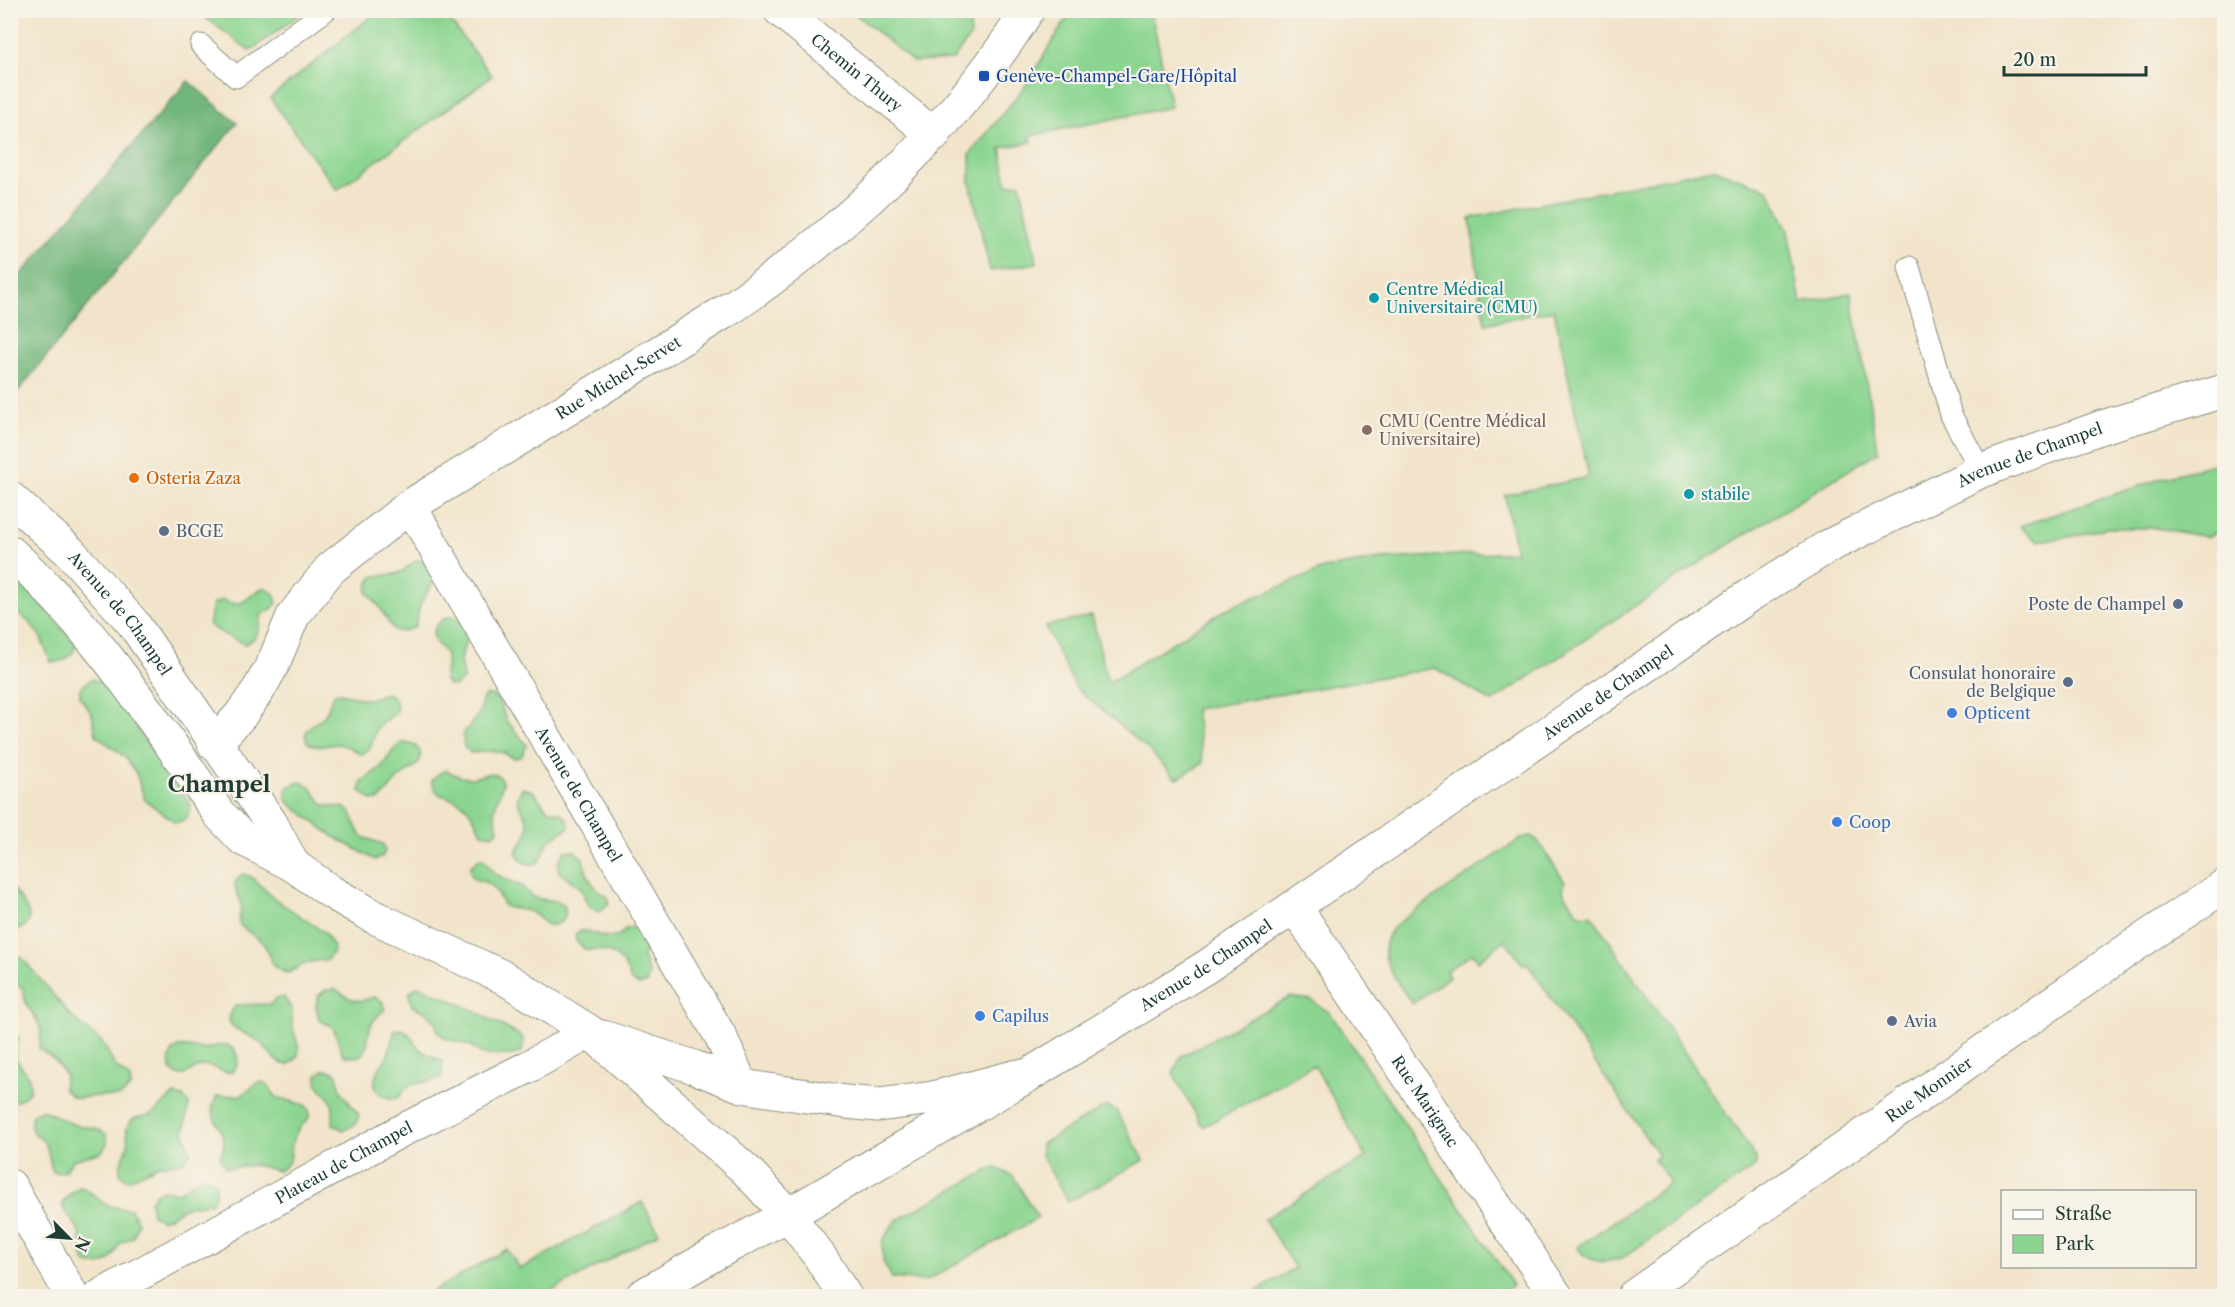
<svg xmlns="http://www.w3.org/2000/svg" width="2235" height="1307" font-family="'Libre Caslon Text',serif">
<style>
.green{fill:#8cd591;stroke:#568962;stroke-width:1.5}
.forest{fill:#71b67b;stroke:#487a58;stroke-width:1.5}
.lines{fill:none;stroke-linecap:round;stroke-linejoin:round}
.service-casing{stroke:#88907f;stroke-width:23}
.pedestrian-casing{stroke:#88907f;stroke-width:34}
.minor-casing{stroke:#88907f;stroke-width:35}
.tertiary-casing{stroke:#88907f;stroke-width:35}
.secondary-casing{stroke:#88907f;stroke-width:35}
.service{stroke:#fff;stroke-width:21}
.pedestrian{stroke:#fff;stroke-width:32}
.minor{stroke:#fff;stroke-width:33}
.tertiary{stroke:#fff;stroke-width:33}
.secondary{stroke:#fff;stroke-width:33}
.transit-dot{fill:#1a4fb4;stroke:#f7f3e8;stroke-width:2}
.culture-dot{fill:#0f9aa8;stroke:#f7f3e8;stroke-width:2}
.education-dot{fill:#8d6e63;stroke:#f7f3e8;stroke-width:2}
.food-dot{fill:#e8710a;stroke:#f7f3e8;stroke-width:2}
.service-dot{fill:#5c6f8a;stroke:#f7f3e8;stroke-width:2}
.shop-dot{fill:#3f7fe0;stroke:#f7f3e8;stroke-width:2}
.labels{text-anchor:middle;stroke-width:4.5;stroke-linejoin:round;paint-order:stroke}
.street-label{font-size:16px;fill:#1f3d34;stroke:#f7f3e8}
.transit-label{font-size:16px;fill:#164399;stroke:#f7f3e8;text-anchor:start}
.culture-label{font-size:16px;fill:#0d838f;stroke:#f7f3e8;text-anchor:start}
.education-label{font-size:16px;fill:#785e54;stroke:#f7f3e8;text-anchor:start}
.food-label{font-size:16px;fill:#c56008;stroke:#f7f3e8;text-anchor:start}
.service-label{font-size:16px;fill:#4e5e75;stroke:#f7f3e8;text-anchor:start}
.shop-label{font-size:16px;fill:#366cbe;stroke:#f7f3e8;text-anchor:start}
.district-label{font-size:22px;font-weight:bold;fill:#1f3d34;stroke:#f7f3e8}
</style>
<rect width="100%" height="100%" fill="#f7f3e8"/>
<filter id="ink" filterUnits="userSpaceOnUse"><feTurbulence type="fractalNoise" baseFrequency=".0167" numOctaves="2"/><feDisplacementMap in="SourceGraphic" scale="12" xChannelSelector="R" yChannelSelector="G"/><feConvolveMatrix kernelMatrix="1 2 1 2 8 2 1 2 1" color-interpolation-filters="sRGB"/></filter>
<filter id="wash" filterUnits="userSpaceOnUse"><feTurbulence type="fractalNoise" baseFrequency=".008" numOctaves="4" result="noise"/><feDisplacementMap in="SourceGraphic" scale="24" xChannelSelector="R" yChannelSelector="G"/><feGaussianBlur stdDeviation="1.35" result="paint"/><feColorMatrix in="noise" values="0 0 0 0 0 0 0 0 0 0 0 0 0 0 0 0 0 1.4 0 .05"/><feComposite in="paint" operator="in"/></filter>
<g filter="url(#wash)">
<rect width="100%" height="100%" fill="#f2e4ca"/>
<path class="green" d="M 197,11 L 197,10 L 304,11 L 250,51 Z
M 378,11 L 443,11 L 492,76 L 337,190 L 270,98 Z
M 852,11 L 939,11 L 970,23 L 971,35 L 953,60 L 913,62 Z
M 1071,11 L 1151,11 L 1171,107 L 1030,136 L 1032,142 L 1001,148 L 1007,185 L 1020,183 L 1037,263 L 990,271 L 970,182 L 970,154 L 1026,85 Z
M 1714,169 L 1768,189 L 1788,231 L 1801,303 L 1851,293 L 1878,452 L 1707,558 L 1492,702 L 1435,668 L 1195,709 L 1203,763 L 1176,779 L 1150,751 L 1076,688 L 1045,626 L 1092,616 L 1108,683 L 1228,608 L 1326,568 L 1382,559 L 1516,552 L 1505,495 L 1589,477 L 1554,310 L 1485,324 L 1470,218 Z
M 2224,461 L 2224,528 L 2207,537 L 2156,528 L 2106,528 L 2070,537 L 2037,541 L 2020,526 L 2166,477 Z
M 417,560 L 426,562 L 436,577 L 420,605 L 415,627 C 392,637 393,629 382,611 C 379,605 372,598 367,592 C 370,565 385,581 401,572 C 406,569 411,564 417,560 Z
M 10,573 L 40,601 L 76,645 C 72,657 63,663 51,662 L 40,636 L 29,622 L 11,608 Z
M 264,587 L 274,594 L 277,603 L 270,611 L 263,613 C 256,628 263,636 245,644 C 237,641 214,630 209,624 L 213,604 L 223,600 C 244,610 247,596 264,587 Z
M 451,616 L 459,619 L 468,633 L 460,661 L 464,679 L 455,686 L 449,685 L 444,680 C 445,673 447,664 446,656 C 444,649 438,647 435,641 C 429,629 441,619 451,616 Z
M 91,679 L 102,682 L 107,686 L 191,805 L 188,816 L 182,821 L 175,822 L 145,800 L 136,773 L 126,758 L 96,735 L 92,714 L 80,697 L 80,688 Z
M 341,693 C 349,695 357,698 365,699 C 375,700 388,686 395,700 C 398,705 397,709 395,714 C 389,718 379,723 376,730 C 371,742 374,749 361,754 C 353,750 346,744 337,744 C 323,744 322,751 307,742 L 305,735 C 309,723 318,724 325,715 C 330,708 329,699 335,694 Z
M 486,695 L 492,695 L 499,700 L 506,720 L 527,745 L 521,757 L 513,758 L 504,753 L 492,751 L 471,753 L 464,747 L 463,734 L 479,714 L 482,700 Z
M 402,743 C 408,743 416,744 419,750 C 427,764 406,771 398,779 C 391,786 386,794 379,800 L 372,800 L 360,791 L 362,782 L 382,766 L 395,748 Z
M 445,770 L 461,777 L 472,778 L 491,773 L 499,776 L 503,783 L 494,810 L 498,830 L 493,835 L 482,833 C 476,823 473,813 464,805 C 452,794 435,801 432,781 L 437,775 Z
M 299,782 C 313,785 315,796 324,805 L 345,808 L 351,813 L 357,829 L 363,837 L 383,844 L 385,850 L 383,856 L 375,860 L 333,836 L 290,804 L 286,798 L 287,788 Z
M 522,788 L 533,791 L 547,809 L 561,813 L 568,820 L 569,827 C 562,833 555,835 549,841 C 543,849 543,867 529,864 C 522,863 519,858 516,852 C 519,845 524,841 526,835 C 533,820 520,811 517,798 Z
M 1531,836 L 1537,840 L 1565,882 L 1563,891 L 1578,913 L 1584,915 L 1591,914 L 1756,1158 L 1756,1164 L 1752,1169 L 1622,1258 C 1603,1263 1590,1265 1577,1247 L 1670,1183 L 1654,1159 L 1659,1156 L 1527,963 L 1523,965 L 1505,940 L 1478,961 L 1473,953 L 1446,971 L 1449,977 L 1412,1004 C 1398,982 1373,956 1391,930 C 1395,925 1402,921 1406,917 L 1522,838 Z
M 565,851 L 574,851 L 583,859 C 586,875 592,888 608,897 L 609,903 L 599,912 L 588,906 L 581,888 L 559,872 L 558,864 Z
M 480,858 L 486,861 C 494,877 505,879 520,885 C 525,888 528,894 534,897 C 547,903 553,896 565,907 C 567,921 559,926 546,925 C 530,905 524,913 504,906 C 495,890 495,883 474,879 L 471,874 L 470,867 Z
M 243,874 L 251,877 L 275,899 L 325,933 L 334,947 L 333,952 L 327,960 C 311,960 301,965 288,973 C 266,967 275,960 265,946 C 258,936 247,933 239,924 C 238,918 242,911 241,904 C 239,890 227,886 243,874 Z
M 10,886 C 23,902 45,925 11,931 Z
M 635,927 L 643,930 L 648,939 L 643,957 L 649,975 L 646,984 L 638,985 L 631,981 C 625,958 609,947 586,950 L 576,941 L 575,935 C 587,920 607,952 627,928 Z
M 14,956 L 22,958 L 72,1017 L 103,1043 L 115,1066 L 130,1079 L 131,1086 C 118,1103 114,1095 97,1096 C 80,1097 74,1104 63,1087 L 65,1075 L 55,1060 L 39,1049 L 41,1031 L 37,1020 L 26,1004 L 23,988 L 11,981 L 11,959 Z
M 419,986 L 469,1008 L 521,1036 L 524,1040 L 522,1052 L 512,1055 L 487,1055 L 480,1053 L 472,1046 L 447,1039 L 438,1032 L 435,1021 L 424,1011 L 412,1006 L 409,994 L 413,989 Z
M 335,989 C 352,1000 354,1004 375,997 L 382,1001 L 385,1009 C 381,1013 375,1018 372,1023 C 364,1039 373,1064 343,1055 L 333,1027 L 319,1020 L 316,1006 L 318,996 L 326,990 Z
M 284,997 L 292,1010 L 292,1025 L 299,1049 L 297,1058 L 288,1065 C 274,1063 268,1049 258,1041 C 245,1031 216,1028 236,1005 L 270,1004 L 276,999 Z
M 1290,997 L 1311,1000 L 1330,1013 L 1513,1285 L 1497,1296 L 1249,1296 L 1295,1268 L 1264,1219 L 1366,1157 L 1314,1065 L 1203,1127 L 1173,1074 L 1181,1056 Z
M 402,1029 C 413,1034 412,1044 421,1050 C 427,1055 436,1057 443,1062 L 442,1076 C 433,1084 419,1080 408,1087 C 404,1090 401,1095 398,1098 C 385,1100 370,1091 376,1076 C 378,1068 385,1062 388,1055 C 391,1047 391,1039 395,1031 Z
M 10,1030 L 15,1032 L 19,1039 C 16,1045 14,1052 16,1058 C 18,1064 24,1069 27,1075 C 36,1090 25,1100 11,1102 Z
M 219,1045 L 228,1045 L 236,1052 L 238,1063 L 232,1072 C 222,1074 218,1068 210,1066 C 198,1063 192,1073 183,1075 C 168,1078 165,1054 177,1048 C 186,1043 201,1054 219,1045 Z
M 323,1070 L 329,1070 L 336,1073 L 342,1093 L 359,1115 C 356,1125 353,1127 343,1130 L 333,1124 C 333,1118 334,1110 332,1104 C 328,1089 316,1094 317,1075 Z
M 259,1082 L 266,1083 L 276,1097 L 305,1105 L 309,1110 L 309,1118 C 303,1124 297,1129 294,1138 C 288,1153 296,1162 278,1171 L 255,1165 L 226,1168 L 220,1157 C 222,1152 224,1147 224,1143 C 223,1122 204,1118 217,1096 L 242,1095 Z
M 174,1095 L 183,1097 L 189,1104 L 184,1132 L 191,1153 L 182,1163 L 161,1164 L 128,1180 C 110,1172 127,1157 128,1144 C 128,1136 124,1127 131,1121 C 137,1115 146,1118 153,1113 C 161,1108 166,1100 174,1095 Z
M 1106,1106 L 1116,1110 L 1144,1160 L 1068,1202 L 1041,1155 L 1041,1144 Z
M 41,1110 C 53,1113 62,1120 73,1124 C 85,1128 96,1126 106,1134 L 107,1143 L 102,1152 L 73,1160 C 67,1169 65,1174 53,1172 C 49,1162 50,1153 45,1144 C 37,1129 28,1140 32,1115 Z
M 994,1167 L 1013,1176 L 1038,1218 L 926,1281 L 892,1278 L 883,1261 L 882,1242 L 895,1221 Z
M 202,1176 L 211,1179 L 216,1185 L 215,1197 L 210,1203 C 203,1204 196,1204 189,1206 C 179,1209 172,1217 162,1220 L 152,1215 L 150,1201 L 157,1192 L 165,1190 L 177,1193 Z
M 80,1187 C 94,1191 97,1202 110,1206 C 116,1208 123,1208 130,1209 L 138,1222 L 133,1237 L 120,1243 C 112,1261 107,1268 86,1264 C 78,1249 84,1245 79,1232 C 72,1211 46,1209 80,1187 Z
M 642,1202 L 659,1233 L 542,1296 L 424,1296 L 507,1249 L 520,1269 Z"/>
<path class="forest" d="M 188,81 L 237,123 L 11,400 L 11,286 Z"/>
</g>
<g filter="url(#ink)">
<g class="lines">
<defs>
<path id="service" d="M 201,45 L 236,77 L 326,10
M 1909,267 L 1951,415 L 1981,471"/>
<g id="pedestrian">
<path id="s1" d="M 410,506 L 721,1037 L 742,1086"/>
<path id="s2" d="M 100,1296 L 397,1133 L 528,1067 L 590,1032"/>
</g>
<g id="minor">
<path id="s3" d="M 780,10 L 934,135"/>
<path id="s4" d="M 214,744 L 240,716 L 259,689 L 273,664 L 293,616 L 330,569 L 410,506 L 734,306 C 849,226 952,131 1028,10"/>
<path id="s5" d="M 1295,907 L 1556,1296"/>
<path d="M 10,1186 L 72,1296"/>
<path d="M 642,1296 L 716,1253 L 788,1215"/>
<path id="s6" d="M 1634,1296 L 2129,949 L 2224,886"/>
</g>
<g id="tertiary">
<path id="s7" d="M 10,498 L 70,552 L 133,623 L 271,823 L 293,865"/>
<path d="M 10,552 C 95,628 155,723 220,815 L 243,839 L 293,865 L 331,892 L 374,917 L 503,977 L 590,1032 L 747,1171 L 788,1215"/>
<path d="M 603,1037 L 694,1067 L 742,1086 L 846,1102 L 878,1105 L 933,1098 L 1018,1076"/>
</g>
<g id="secondary">
<path id="s8" d="M 845,1296 L 820,1257 L 788,1215 L 1032,1073 L 1206,967 L 1750,595 L 1827,547 L 1981,471 L 2102,427 L 2224,391"/>
</g>
</defs>
<use href="#service" class="service-casing"/>
<use href="#pedestrian" class="pedestrian-casing"/>
<use href="#minor" class="minor-casing"/>
<use href="#tertiary" class="tertiary-casing"/>
<use href="#secondary" class="secondary-casing"/>
<use href="#service" class="service"/>
<use href="#pedestrian" class="pedestrian"/>
<use href="#minor" class="minor"/>
<use href="#tertiary" class="tertiary"/>
<use href="#secondary" class="secondary"/>
</g>
</g>
<rect class="transit-dot" x="978" y="70" width="12" height="12" rx="3"/>
<g class="culture-dot">
<circle cx="1374" cy="298" r="6"/>
<circle cx="1689" cy="494" r="6"/>
</g>
<circle class="education-dot" cx="1367" cy="430" r="6"/>
<circle class="food-dot" cx="134" cy="478" r="6"/>
<g class="service-dot">
<circle cx="164" cy="531" r="6"/>
<circle cx="2178" cy="604" r="6"/>
<circle cx="2068" cy="682" r="6"/>
<circle cx="1892" cy="1021" r="6"/>
</g>
<g class="shop-dot">
<circle cx="1952" cy="713" r="6"/>
<circle cx="1837" cy="822" r="6"/>
<circle cx="980" cy="1016" r="6"/>
</g>
<g class="labels">
<g class="street-label">
<text dy="6" stroke="none"><textPath href="#s3" startOffset="99">Chemin Thury</textPath></text>
<text dy="6" stroke="none"><textPath href="#s4" startOffset="558">Rue Michel-Servet</textPath></text>
<text dy="6" stroke="none"><textPath href="#s8" startOffset="1558">Avenue de Champel</textPath></text>
<text dy="6" stroke="none"><textPath href="#s7" startOffset="160">Avenue de Champel</textPath></text>
<text dy="6" stroke="none"><textPath href="#s8" startOffset="1072">Avenue de Champel</textPath></text>
<text dy="6" stroke="none"><textPath href="#s1" startOffset="334">Avenue de Champel</textPath></text>
<text dy="6" stroke="none"><textPath href="#s8" startOffset="586">Avenue de Champel</textPath></text>
<text dy="6" stroke="none"><textPath href="#s6" startOffset="360">Rue Monnier</textPath></text>
<text dy="6" stroke="none"><textPath href="#s5" startOffset="234">Rue Marignac</textPath></text>
<text dy="6" stroke="none"><textPath href="#s2" startOffset="278">Plateau de Champel</textPath></text>
</g>
<g class="transit-label">
<text x="996" y="82">Genève-Champel-Gare/Hôpital</text>
</g>
<g class="culture-label">
<text x="1386" y="295">Centre Médical<tspan x="1386" dy="18">Universitaire (CMU)</tspan></text>
<text x="1701" y="500">stabile</text>
</g>
<g class="education-label">
<text x="1379" y="427">CMU (Centre Médical<tspan x="1379" dy="18">Universitaire)</tspan></text>
</g>
<g class="food-label">
<text x="146" y="484">Osteria Zaza</text>
</g>
<g class="service-label">
<text x="176" y="537">BCGE</text>
<text x="2166" y="610" text-anchor="end">Poste de Champel</text>
<text x="2056" y="679" text-anchor="end">Consulat honoraire<tspan x="2056" dy="18">de Belgique</tspan></text>
<text x="1904" y="1027">Avia</text>
</g>
<g class="shop-label">
<text x="1964" y="719">Opticent</text>
<text x="1849" y="828">Coop</text>
<text x="992" y="1022">Capilus</text>
</g>
<g class="district-label">
<text x="219" y="792">Champel</text>
</g>
</g>
<rect width="2235" height="1307" fill="none" stroke="#f7f3e8" stroke-width="36"/>
<rect x="2001" y="1190" width="195" height="78" fill="#f7f3e8" stroke="#a1aaa0" stroke-width="1.5"/>
<rect x="2013" y="1210" width="30" height="9" fill="#ffffff" stroke="#a1aaa0" stroke-width="1.5"/>
<text x="2055" y="1220" font-size="18" fill="#1f3d34">Straße</text>
<rect x="2013" y="1235" width="30" height="18" fill="#8cd591" stroke="#a1aaa0" stroke-width="1.5"/>
<text x="2055" y="1250" font-size="18" fill="#1f3d34">Park</text>
<g transform="translate(69 1238) rotate(115)" stroke="#f7f3e8" stroke-width="4.5" paint-order="stroke">
<path d="M0-4.5L10 22L0 15L-10 22Z" fill="#1f3d34"/>
<text y="-9" font-size="16" font-weight="bold" text-anchor="middle" fill="#1f3d34">N</text>
</g>
<path d="M2004 66v9h142v-9" fill="none" stroke="#1f3d34" stroke-width="3"/>
<text x="2013" y="66" font-size="18" fill="#1f3d34" stroke="#f7f3e8" stroke-width="4.5" paint-order="stroke">20 m</text>
</svg>
